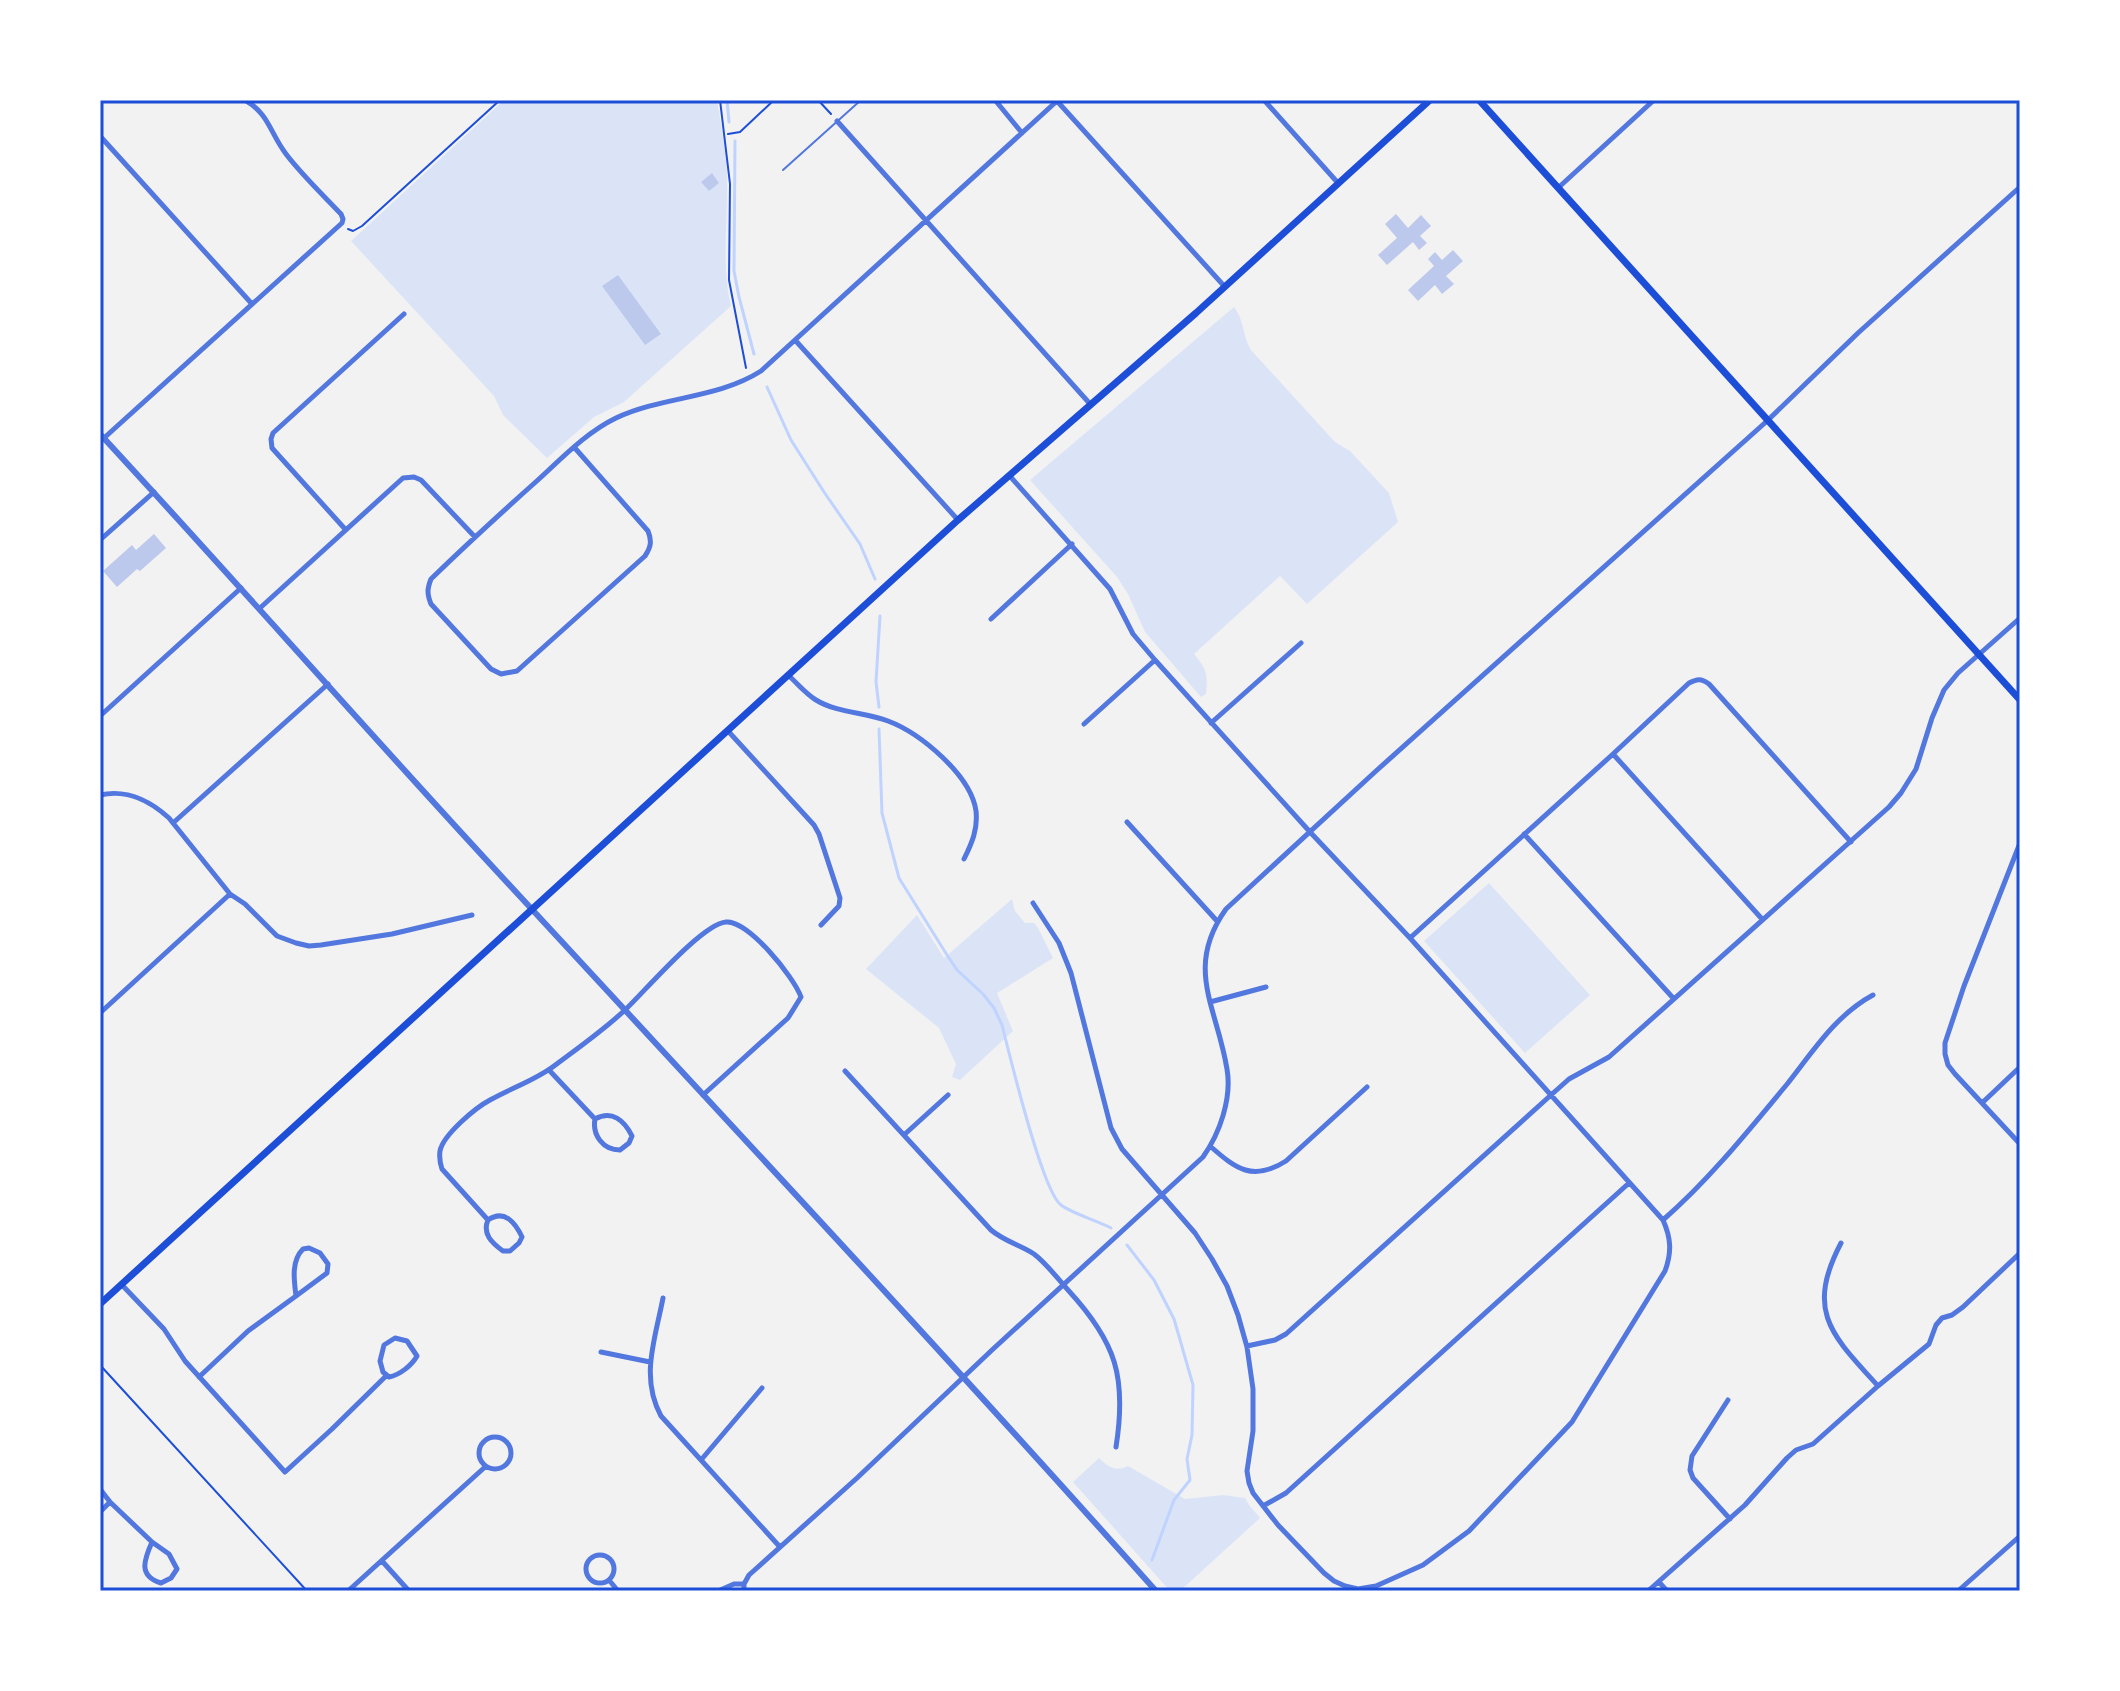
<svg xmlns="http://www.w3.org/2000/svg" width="2120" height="1691" font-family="'PT Sans',sans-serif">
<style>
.green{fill:#dbe4f7}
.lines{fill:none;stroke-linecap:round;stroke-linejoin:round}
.stream{stroke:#bfd3fe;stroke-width:3}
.building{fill:#bdc9ec}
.path{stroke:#1d4ed8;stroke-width:2}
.service{stroke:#5277de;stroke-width:2}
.minor{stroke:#5277de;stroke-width:5}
.tertiary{stroke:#5277de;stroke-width:6}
.secondary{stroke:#1d4ed8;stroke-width:7}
.primary{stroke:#1d4ed8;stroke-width:7}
.neatline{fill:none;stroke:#1d4ed8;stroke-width:3}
</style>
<rect width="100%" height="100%" fill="#f2f2f2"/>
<path class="green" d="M 504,100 L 717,100 C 721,126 727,154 727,181 C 728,222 721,265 731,306 L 624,402 L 594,417 L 547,458 L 503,415 L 494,396 L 351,241 Z
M 1234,307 C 1245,322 1242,334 1251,350 L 1335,442 L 1350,451 L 1389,493 L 1398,522 L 1307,604 L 1280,576 L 1194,654 C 1207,669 1208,675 1206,694 L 1201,697 L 1145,632 L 1128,594 L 1117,577 L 1030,480 Z
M 1489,883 L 1590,995 L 1525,1053 L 1424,941 Z
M 1012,899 L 1015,911 L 1025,923 L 1034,923 L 1038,928 L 1053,958 L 997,993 L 1013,1031 L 960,1080 L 952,1077 L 956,1064 L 939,1028 L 866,969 L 917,915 L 944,958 Z
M 1099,1458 C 1108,1467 1116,1472 1128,1466 L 1185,1499 L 1223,1495 L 1245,1498 L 1249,1505 L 1260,1518 L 1180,1591 L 1170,1591 L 1073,1482 Z"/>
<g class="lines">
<path class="stream" d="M 727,100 L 729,122
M 735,141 L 734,271 L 739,297 L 754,354
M 767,387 L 791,440 L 824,492 L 860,544 L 875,579
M 879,707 L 876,682 L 880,616
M 879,729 L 882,813 L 899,878 L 947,955 L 957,970 L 983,994 L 994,1008 L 1002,1025 C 1010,1056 1042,1191 1061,1205 C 1071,1213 1098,1221 1111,1228
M 1127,1245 L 1154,1280 L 1174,1319 L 1193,1385 L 1192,1435 L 1187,1459 L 1190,1480 L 1174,1500 L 1152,1560"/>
</g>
<path class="building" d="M 712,173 L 719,183 L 709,191 L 701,182 Z
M 1396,214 L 1408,228 L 1421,215 L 1431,226 L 1420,236 L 1427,243 L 1419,250 L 1413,242 L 1387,265 L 1378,255 L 1397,238 L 1385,224 Z
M 1453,250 L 1463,261 L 1446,276 L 1454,284 L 1442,294 L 1435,285 L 1418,301 L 1408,290 L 1434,266 L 1428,259 L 1435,252 L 1442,260 Z
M 618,275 L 661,334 L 645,345 L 602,286 Z
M 154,534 L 166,548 L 140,571 L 137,569 L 117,587 L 103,571 L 132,545 L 136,550 Z"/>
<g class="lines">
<path class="path" d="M 720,100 L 730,184 L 729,280 L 746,368
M 818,100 L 831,114
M 728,134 L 740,132 L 774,100
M 348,229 L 353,231 L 362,226 L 500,100
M 100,1365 L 307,1591"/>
<path class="service" d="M 783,170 L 861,100"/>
<path class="minor" d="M 995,100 L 1022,133
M 1264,100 L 1338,183
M 1057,101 L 1225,287
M 837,121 L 1091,405
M 100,136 L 252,304
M 1558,188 L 1654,100
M 795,340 L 958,520
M 104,438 L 342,223 L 343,219 L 341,214 C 322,194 302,175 286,154 C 270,133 269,114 245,100
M 574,447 L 648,531 C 652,541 651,547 645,556 L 517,671 L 501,674 L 491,669 L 431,604 C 427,594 427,589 431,579 C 466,545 502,512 539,479 C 563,457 587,432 616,418 C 663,396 717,399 761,371 L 1058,100
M 1009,475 L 1110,589 L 1133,634 L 1155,660 L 1310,832 L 1410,938 L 1663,1220 C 1671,1238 1672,1252 1665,1271 L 1572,1422 L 1469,1531 L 1423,1565 L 1376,1586 L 1358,1589 L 1345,1586 L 1334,1581 L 1324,1573 L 1278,1525 L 1253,1493 L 1249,1483 L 1247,1471 L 1253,1431 L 1253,1389 L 1247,1347 L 1238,1315 L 1227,1286 L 1212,1259 L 1195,1233 L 1122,1149 L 1111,1128 L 1071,973 L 1059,943 L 1033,903
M 345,529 L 272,448 L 271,439 L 273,433 L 404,314
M 100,540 L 154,492
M 260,608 L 403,478 L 414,477 L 421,480 L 475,537
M 991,619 L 1072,544
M 788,675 C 797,683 806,694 816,700 C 837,713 865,712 888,721 C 920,733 971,775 976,811 C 978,829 972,843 964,859
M 100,716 L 241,588
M 1211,723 L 1301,643
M 1084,724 L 1155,660
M 728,731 L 814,825 L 819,834 L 840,898 L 839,906 L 821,925
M 1613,754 L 1762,919
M 100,795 C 127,789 149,800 169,818 L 230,894 L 245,904 L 277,936 L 296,943 L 309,946 L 321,945 L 392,934 L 472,915
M 1127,822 L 1217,921
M 173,823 L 328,684
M 1524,834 L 1674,999
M 2020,843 L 1964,986 L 1945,1043 L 1945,1054 L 1948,1065 L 1955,1074 L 2020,1144
M 1410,938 L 1613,754 L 1689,683 C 1697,679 1701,678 1709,684 L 1851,842
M 1210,1002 L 1266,987
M 100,1013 L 230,894
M 549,1070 L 595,1119 C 592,1135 603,1150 620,1150 L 629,1143 L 632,1136 C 624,1120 612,1110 595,1119
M 845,1071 L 991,1230 C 1004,1241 1020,1245 1034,1254 C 1047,1264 1057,1278 1068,1290 C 1116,1342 1127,1377 1116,1447
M 1982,1103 L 2020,1067
M 905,1134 L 948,1095
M 1210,1146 C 1236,1169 1253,1182 1286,1161 L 1367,1087
M 488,1220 C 504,1209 515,1222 522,1237 L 519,1243 L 510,1251 L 503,1251 C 492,1243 482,1234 488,1220 L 442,1169 C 440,1163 439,1158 440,1151 C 443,1135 475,1108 490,1100 C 511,1088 534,1081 554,1066 C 578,1048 604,1030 626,1009 C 645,991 702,924 726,922 C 748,920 794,977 801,997 L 788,1018 L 703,1095
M 1663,1220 C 1709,1180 1749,1130 1788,1083 C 1814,1050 1836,1015 1873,995
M 1841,1243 C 1805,1312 1832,1335 1878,1386
M 309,1248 L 320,1253 L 328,1264 L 327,1273 L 296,1296 C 294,1280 291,1261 303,1249 Z
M 122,1285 L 164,1329 L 185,1361 L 285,1472 L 332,1429 L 386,1376
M 663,1298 C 655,1340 640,1377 661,1416 L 780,1547
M 395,1338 L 407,1341 L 417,1356 C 412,1365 400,1375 389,1377 L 383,1372 L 380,1361 L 384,1345 Z
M 1247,1346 L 1275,1340 L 1286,1334 L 1551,1095 L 1569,1079 L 1609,1057 L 1889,807 L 1901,793 L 1916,769 L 1932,718 L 1944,690 L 1958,673 L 2020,618
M 601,1352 L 650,1362
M 199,1377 L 248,1331 L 296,1296
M 1728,1400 L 1692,1456 L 1690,1470 L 1693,1478 L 1730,1519
M479 1453a16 16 0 1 1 32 0a16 16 0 1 1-32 0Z
M 701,1460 L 762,1388
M 100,1489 L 110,1502 L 152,1542
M 1263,1506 L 1286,1493 L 1629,1183
M 100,1512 L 110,1502
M 152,1542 L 169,1554 L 177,1569 L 171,1578 L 161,1583 C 138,1576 144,1560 152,1542 Z
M586 1569a14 14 0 1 1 28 0a14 14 0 1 1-28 0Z
M 382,1561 L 409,1591
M 609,1580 L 618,1591
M 1659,1582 L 1667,1591
M 348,1591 L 485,1467
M 718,1591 L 734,1584 L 744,1584
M 744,1591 L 744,1584 L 749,1575 L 857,1478 L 992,1350 L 1203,1157 C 1220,1133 1232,1098 1227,1069 C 1217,1007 1184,968 1226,909 L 1376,771 L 1767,421 L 1858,333 L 2020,187
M 1648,1591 L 1745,1505 L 1787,1458 L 1796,1450 L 1813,1444 L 1878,1386 L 1929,1344 L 1936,1325 L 1942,1318 L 1952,1315 L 1963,1307 L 2020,1253
M 1958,1591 L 2020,1536"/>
<path class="tertiary" d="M 100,434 C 232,577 360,723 491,865 C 714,1107 938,1346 1156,1591"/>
<path class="secondary" d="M 100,1304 L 958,520 L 1196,313 L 1430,100"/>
<path class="primary" d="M 1479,100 L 2020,700"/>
</g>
<rect width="2120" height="1691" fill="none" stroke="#ffffff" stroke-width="204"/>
<rect x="102" y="102" width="1916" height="1487" class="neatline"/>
</svg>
